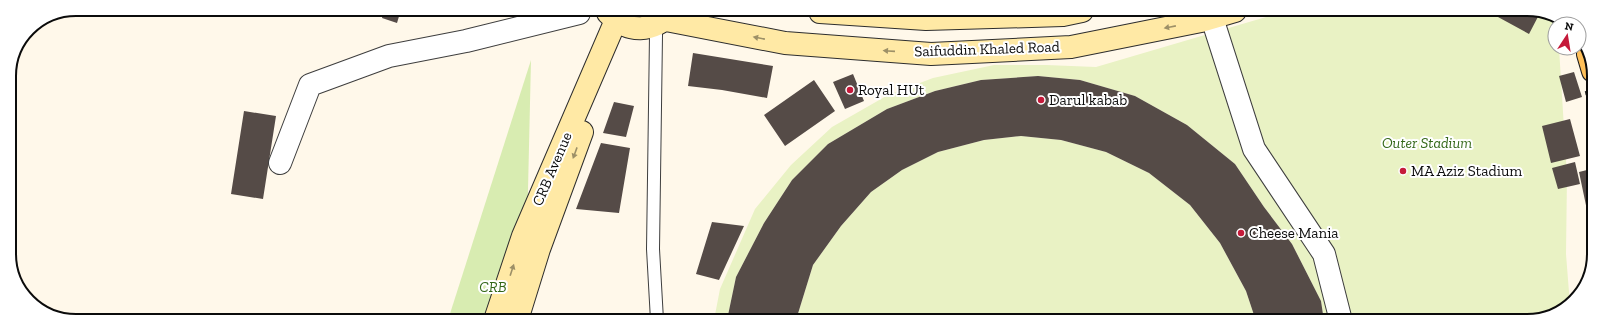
<svg xmlns="http://www.w3.org/2000/svg" width="1603" height="330" font-family="'Zilla Slab',serif">
<style>
.green{fill:#d8ecb1}
.pitch{fill:#e9f2c4}
.building{fill:#554b47}
.lines{fill:none;stroke-linecap:round;stroke-linejoin:round}
.lane-casing{stroke:#3e3e3e;stroke-width:14}
.street-casing{stroke:#3e3e3e;stroke-width:24}
.secondary-casing{stroke:#2d2d2d;stroke-width:24}
.primary-casing{stroke:#1c1c1c;stroke-width:24}
.path{stroke:#2d2d2d;stroke-width:2.5;stroke-dasharray:4 2;stroke-linecap:butt}
.lane{stroke:#fff;stroke-width:12}
.street{stroke:#fff;stroke-width:22}
.secondary{stroke:#ffe9a5;stroke-width:22}
.primary{stroke:#ffc05a;stroke-width:22}
.oneway{fill:#9d9067}
.poi-dot{fill:#c51a3a;stroke:#fff;stroke-width:1.5}
.labels{text-anchor:middle;stroke-width:4;stroke-linejoin:round;paint-order:stroke}
.street-label{font-size:15px;fill:#0b0b0b;stroke:#fff}
.poi-label{font-size:15px;fill:#0b0b0b;stroke:#fff;text-anchor:start}
.park-label{font-size:15px;font-style:italic;fill:#336718;stroke:#fff}
.rim{fill:none;stroke:#0b0b0b;stroke-width:2}
</style>
<rect width="100%" height="100%" fill="#fff8ea"/>
<path class="green" d="M 531,60 L 525,320 L 448,320 Z"/>
<path class="pitch" d="M 1540,10 L 1557,19 L 1557,24 L 1555,24 L 1555,48 L 1559,48 L 1567,176 L 1566,254 L 1570,305 L 1532,321 L 1324,321 L 1321,301 L 1292,244 L 1264,207 L 1235,164 L 1187,125 L 1135,96 L 1080,80 L 1038,76 L 981,80 L 935,91 L 887,109 L 828,144 L 792,180 L 764,223 L 736,277 L 727,320 L 714,320 L 720,289 L 755,209 L 791,165 L 832,127 L 888,95 L 933,78 L 994,65 L 1046,65 L 1096,67 L 1286,11 Z
M 1021,136 L 1061,140 L 1106,152 L 1149,173 L 1190,205 L 1220,243 L 1246,291 L 1256,321 L 796,320 L 813,265 L 841,226 L 871,192 L 902,170 L 938,152 L 984,140 Z"/>
<path class="building" d="M 1502,10 L 1540,10 L 1541,11 L 1529,34 L 1498,17 Z
M 383,13 L 400,13 L 397,23 L 382,18 Z
M 693,53 L 773,66 L 767,98 L 722,90 L 688,86 Z
M 1574,72 L 1582,97 L 1566,102 L 1559,76 Z
M 853,74 L 864,101 L 845,109 L 833,82 Z
M 1038,76 L 1080,80 L 1135,96 L 1187,125 L 1235,164 L 1264,207 L 1292,244 L 1321,301 L 1324,321 L 1256,321 L 1246,291 L 1220,243 L 1190,205 L 1149,173 L 1106,152 L 1061,140 L 1021,136 L 984,140 L 938,152 L 902,170 L 871,192 L 841,226 L 813,265 L 796,320 L 727,320 L 736,277 L 764,223 L 792,180 L 828,144 L 887,109 L 935,91 L 981,80 Z
M 814,80 L 835,111 L 785,146 L 764,115 Z
M 614,102 L 634,106 L 626,137 L 603,133 Z
M 244,111 L 276,116 L 263,199 L 231,194 Z
M 1570,119 L 1580,156 L 1551,163 L 1542,126 Z
M 601,143 L 630,148 L 619,213 L 576,209 Z
M 1575,162 L 1580,184 L 1558,189 L 1552,168 Z
M 1591,169 L 1593,175 L 1592,234 L 1579,172 Z
M 712,222 L 744,226 L 719,280 L 696,274 Z"/>
<g class="lines">
<defs>
<path id="lane" d="M 653,27 L 656,35 L 653,249 L 657,320"/>
<path id="street" d="M 1212,18 L 1254,149 L 1324,254 L 1341,321
M 280,163 L 310,85 L 389,56 L 466,41 L 579,13"/>
<path id="secondary" d="M 820,12 L 926,19 L 1063,15 L 1082,11
M 608,13 C 628,34 653,33 673,12
M 666,20 L 785,43 L 931,54 L 1071,47 L 1201,21 L 1235,11
M 495,320 L 523,236 L 616,20
M 517,320 L 539,249 L 582,132"/>
<path id="primary" d="M 1588,54 L 1593,71"/>
</defs>
<use href="#lane" class="lane-casing"/>
<use href="#street" class="street-casing"/>
<use href="#secondary" class="secondary-casing"/>
<use href="#primary" class="primary-casing"/>
<path class="path" d="M 1257,15 L 1272,11
M 1586,91 L 1593,124"/>
<use href="#lane" class="lane"/>
<use href="#street" class="street"/>
<use href="#secondary" class="secondary"/>
<use href="#primary" class="primary"/>
</g>
<defs><path id="oneway-solid" d="M-6-.8H1V-3.2L6.5 0L1 3.2V.8H-6Z"/></defs>
<g class="oneway">
<use href="#oneway-solid" transform="translate(1170 27) rotate(169)"/>
<use href="#oneway-solid" transform="translate(759 38) rotate(-169)"/>
<use href="#oneway-solid" transform="translate(889 51) rotate(-176)"/>
<use href="#oneway-solid" transform="translate(575 153) rotate(110)"/>
<use href="#oneway-solid" transform="translate(512 270) rotate(-72)"/>
</g>
<g class="poi-dot">
<circle cx="850" cy="90" r="4"/>
<circle cx="1041" cy="100" r="4"/>
<circle cx="1403" cy="171" r="4"/>
<circle cx="1241" cy="233" r="4"/>
</g>
<g class="labels">
<g class="street-label">
<text transform="translate(987 49) rotate(-2)" y="5">Saifuddin Khaled Road</text>
<text transform="translate(552 169) rotate(-67)" y="5">CRB Avenue</text>
</g>
<g class="poi-label">
<text x="858" y="95">Royal HUt</text>
<text x="1049" y="105">Darul kabab</text>
<text x="1411" y="176">MA Aziz Stadium</text>
<text x="1249" y="238">Cheese Mania</text>
</g>
<g class="park-label">
<text x="1427" y="148">Outer Stadium</text>
<text x="493" y="292">CRB</text>
</g>
</g>
<path d="M0 0H1603V330H0ZM76 16H1527A60 60 0 0 1 1587 76V254A60 60 0 0 1 1527 314H76A60 60 0 0 1 16 254V76A60 60 0 0 1 76 16Z" fill="#fff" fill-rule="evenodd"/>
<path class="rim" d="M76 16H1527A60 60 0 0 1 1587 76V254A60 60 0 0 1 1527 314H76A60 60 0 0 1 16 254V76A60 60 0 0 1 76 16Z"/>
<g transform="translate(1567 36) rotate(12)"><circle r="19" fill="#ffffff" stroke="#9d9d9d"/>
<path d="M0-3L7 15L0 10L-7 15Z" fill="#c51a3a"/>
<text y="-6" font-size="11" font-weight="bold" text-anchor="middle" fill="#0b0b0b">N</text>
</g>
</svg>
